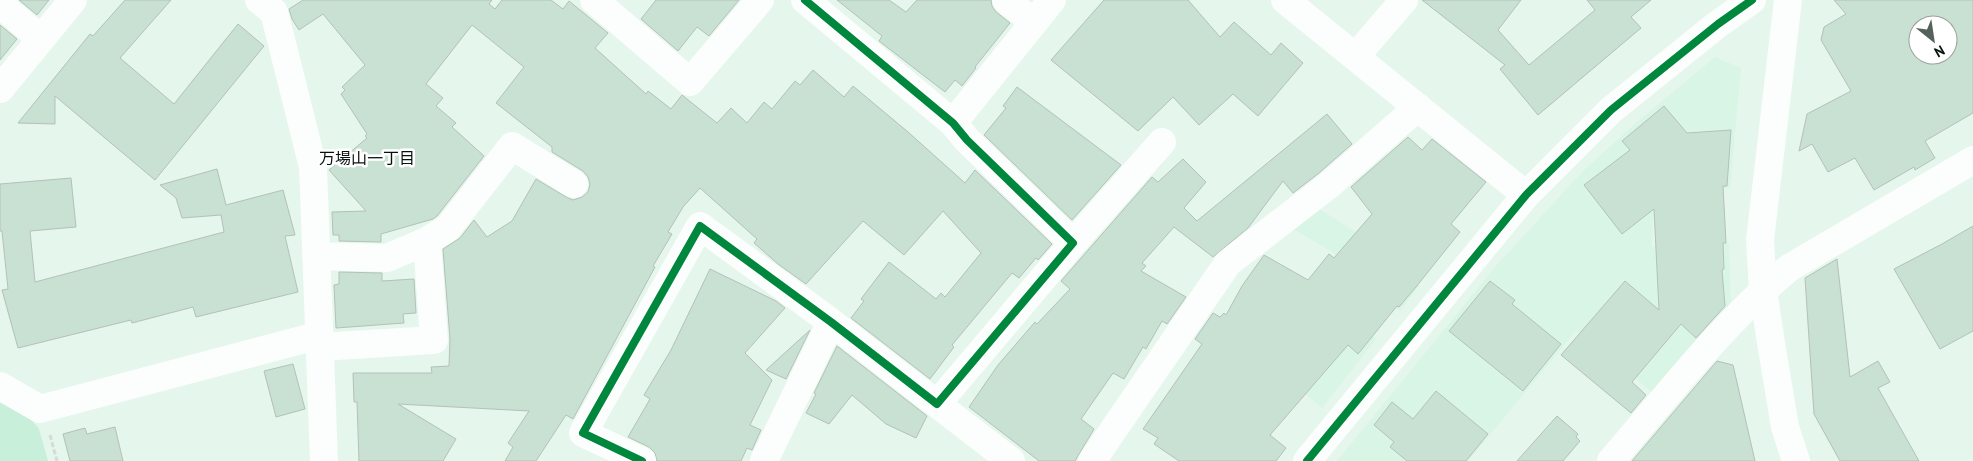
<svg xmlns="http://www.w3.org/2000/svg" width="1973" height="461" font-family="'PT Sans','Noto Sans JP',sans-serif">
<style>
.built{fill:#d9f5e5}
.green{fill:#c7efd9}
.building{fill:#c8e1d3;stroke:#b4c1b9;fill-rule:evenodd}
.lines{fill:none;stroke-linecap:round;stroke-linejoin:round}
.path{stroke:#d6dbd8;stroke-width:3;stroke-dasharray:5 2.5;stroke-linecap:butt}
.minor{stroke:#fbfefc;stroke-width:28}
.tertiary{stroke:#fbfefc;stroke-width:28}
.cycleway-casing{stroke:#fff;stroke-width:11}
.cycleway{stroke:#00873e;stroke-width:8}
.labels{text-anchor:middle;stroke-width:5;stroke-linejoin:round;paint-order:stroke}
.neighbourhood-label{font-size:16px;fill:#08120d;stroke:#fff}
</style>
<rect width="100%" height="100%" fill="#e5f6ec"/>
<path class="built" d="M 1715,57 L 1741,68 L 1730,188 L 1654,193 L 1652,247 L 1729,243 L 1731,308 L 1656,395 L 1576,331 L 1468,461 L 1337,461 L 1496,266 L 1583,171 L 1637,122 Z
M 1311,204 L 1354,231 L 1419,286 L 1400,311 L 1331,251 L 1286,225 Z
M 1334,304 L 1376,339 L 1322,408 L 1255,353 Z"/>
<path class="green" d="M 0,401 L 30,418 L 39,429 L 48,461 L 0,461 Z"/>
<path class="building" d="M 19,0 L 49,0 L 37,15 Z
M 125,0 L 171,0 L 120,58 L 174,104 L 238,24 L 264,46 L 155,180 L 55,96 L 55,124 L 18,123 L 90,34 L 93,36 Z
M 303,0 L 492,0 L 489,4 L 495,9 L 502,0 L 551,0 L 563,9 L 569,1 L 608,33 L 595,48 L 646,94 L 648,91 L 671,109 L 682,95 L 717,123 L 731,108 L 747,123 L 764,102 L 772,109 L 795,81 L 800,85 L 813,70 L 844,97 L 853,86 L 908,132 L 965,183 L 975,170 L 1052,244 L 1038,260 L 1036,258 L 1019,278 L 1012,273 L 952,345 L 954,347 L 930,379 L 851,318 L 864,301 L 861,299 L 889,262 L 936,299 L 941,293 L 945,297 L 981,253 L 943,211 L 904,255 L 863,221 L 806,284 L 778,264 L 754,243 L 757,239 L 700,188 L 683,207 L 668,232 L 672,234 L 653,266 L 655,267 L 573,419 L 566,415 L 536,461 L 505,461 L 513,447 L 508,443 L 529,411 L 398,404 L 456,439 L 443,461 L 359,461 L 357,402 L 354,402 L 353,373 L 432,373 L 431,367 L 449,366 L 450,339 L 443,249 L 460,238 L 474,220 L 487,237 L 512,221 L 536,179 L 566,197 L 573,200 L 582,197 L 588,192 L 590,184 L 588,177 L 583,171 L 552,152 L 552,147 L 496,103 L 524,67 L 472,25 L 426,84 L 443,98 L 436,106 L 456,123 L 452,127 L 484,156 L 437,216 L 433,219 L 381,234 L 381,242 L 339,241 L 339,235 L 333,235 L 332,212 L 366,211 L 329,170 L 367,138 L 365,136 L 367,134 L 341,94 L 345,90 L 342,87 L 365,65 L 323,14 L 299,30 L 292,19 L 289,9 Z
M 656,0 L 739,0 L 709,36 L 697,27 L 678,51 L 641,19 Z
M 837,0 L 889,0 L 906,12 L 917,0 L 991,0 L 992,6 L 996,12 L 1010,23 L 975,67 L 976,68 L 962,86 L 955,80 L 945,92 L 879,41 L 882,36 Z
M 1104,0 L 1188,0 L 1220,37 L 1234,22 L 1271,55 L 1281,43 L 1303,63 L 1258,116 L 1233,94 L 1199,125 L 1173,97 L 1138,131 L 1051,60 Z
M 1422,0 L 1521,0 L 1498,30 L 1529,65 L 1595,10 L 1587,0 L 1651,0 L 1631,17 L 1641,28 L 1538,115 L 1500,69 L 1505,65 Z
M 1834,0 L 1973,0 L 1973,113 L 1925,141 L 1935,158 L 1915,170 L 1914,167 L 1874,190 L 1855,158 L 1828,172 L 1812,144 L 1799,151 L 1807,114 L 1851,91 L 1821,40 L 1824,27 L 1846,14 ZM 1918,25 L 1948,25 L 1948,55 L 1918,55 Z
M 0,25 L 17,39 L 0,60 Z
M 1017,87 L 1121,165 L 1072,220 L 984,135 L 1006,108 L 1003,106 Z
M 1664,106 L 1687,133 L 1731,130 L 1727,186 L 1723,186 L 1726,243 L 1723,243 L 1724,269 L 1722,270 L 1725,306 L 1696,338 L 1681,324 L 1632,382 L 1646,395 L 1631,413 L 1561,355 L 1625,281 L 1659,310 L 1654,209 L 1622,234 L 1584,185 L 1630,150 L 1622,141 Z
M 1327,114 L 1352,144 L 1319,173 L 1293,193 L 1283,181 L 1248,228 L 1213,257 L 1174,227 L 1142,263 L 1146,266 L 1141,271 L 1186,297 L 1167,324 L 1162,321 L 1146,349 L 1143,347 L 1124,379 L 1113,373 L 1081,419 L 1094,429 L 1075,461 L 1039,461 L 969,407 L 998,365 L 1035,322 L 1037,324 L 1070,289 L 1061,281 L 1152,177 L 1158,182 L 1183,159 L 1206,182 L 1184,208 L 1197,221 Z
M 1408,137 L 1422,150 L 1432,139 L 1486,182 L 1451,224 L 1460,232 L 1416,287 L 1399,307 L 1397,306 L 1358,354 L 1348,345 L 1270,435 L 1286,448 L 1276,461 L 1179,461 L 1154,444 L 1158,438 L 1143,429 L 1202,344 L 1195,339 L 1213,313 L 1220,317 L 1224,313 L 1226,315 L 1242,286 L 1264,255 L 1308,280 L 1329,254 L 1334,258 L 1372,214 L 1351,187 Z
M 217,169 L 226,205 L 283,190 L 295,235 L 285,236 L 298,292 L 196,317 L 193,307 L 132,323 L 131,320 L 18,348 L 2,290 L 8,289 L 2,231 L 0,231 L 0,184 L 71,178 L 76,227 L 30,231 L 35,282 L 224,232 L 221,215 L 182,218 L 176,198 L 160,185 Z
M 1973,226 L 1973,331 L 1940,349 L 1894,269 L 1942,244 Z
M 1837,259 L 1850,377 L 1878,361 L 1890,382 L 1878,388 L 1919,461 L 1840,461 L 1814,414 L 1805,278 Z
M 710,269 L 776,301 L 785,308 L 745,353 L 772,380 L 750,425 L 761,430 L 752,450 L 747,448 L 741,461 L 657,461 L 655,453 L 649,447 L 628,437 L 650,399 L 644,395 L 671,350 Z
M 339,272 L 382,273 L 382,281 L 414,279 L 416,313 L 403,314 L 404,323 L 336,328 L 334,285 L 339,284 Z
M 1490,281 L 1515,300 L 1512,304 L 1561,344 L 1523,391 L 1449,331 Z
M 810,330 L 786,379 L 766,370 Z
M 837,346 L 927,416 L 916,438 L 886,424 L 852,395 L 829,424 L 806,413 L 816,394 L 814,393 Z
M 1717,361 L 1733,365 L 1755,461 L 1632,461 Z
M 293,364 L 305,409 L 276,417 L 264,371 Z
M 1436,391 L 1488,434 L 1466,461 L 1407,461 L 1390,447 L 1394,442 L 1374,425 L 1392,402 L 1413,419 Z
M 1557,416 L 1578,434 L 1576,437 L 1580,441 L 1563,461 L 1517,461 Z
M 115,427 L 123,461 L 70,461 L 63,434 L 85,428 L 87,434 Z"/>
<g class="lines">
<path class="path" d="M 50,435 L 57,461"/>
<path class="minor" d="M 259,0 L 274,12 L 313,167 L 324,461
M 594,0 L 690,82 L 760,0
M 1006,0 L 1033,22
M 1285,0 L 1526,195
M 0,4 L 41,39
M 1356,56 L 1404,0
M 0,89 L 73,0
M 953,123 L 1052,0
M 427,241 L 448,228 L 512,146 L 574,184
M 1073,243 L 1162,142
M 316,256 L 387,258 L 427,241 L 434,340 L 320,347
M 0,386 L 40,409 L 320,335
M 937,404 L 1011,461
M 642,461 L 583,433 L 700,226 L 831,322 L 937,404 L 1073,243 L 967,140 L 953,123 L 805,0
M 764,461 L 831,322
M 1092,461 L 1228,263 L 1329,185 L 1418,107
M 1611,461 C 1668,395 1722,324 1789,268 L 1973,160"/>
<path class="tertiary" d="M 1788,0 L 1760,240 L 1763,290 L 1771,343 L 1785,427 L 1796,461
M 1307,461 L 1526,195 L 1611,110 L 1718,24 L 1752,0"/>
<defs>
<path id="cycleway" d="M 642,461 L 583,433 L 700,226 L 831,322 L 937,404 L 1073,243 L 967,140 L 953,123 L 805,0
M 1307,461 L 1526,195 L 1611,110 L 1718,24 L 1752,0"/>
</defs>
<use href="#cycleway" class="cycleway-casing"/>
<use href="#cycleway" class="cycleway"/>
</g>
<g class="labels">
<g class="neighbourhood-label">
<text x="367" y="164">万場山一丁目</text>
</g>
</g>
<g transform="translate(1933 40) rotate(150)"><circle r="24" fill="#ffffff" stroke="#9ca09e"/>
<path d="M0-4L9 19L0 12L-9 19Z" fill="#55625b"/>
<text y="-8" font-size="14" font-weight="bold" text-anchor="middle" fill="#08120d">N</text>
</g>
</svg>
